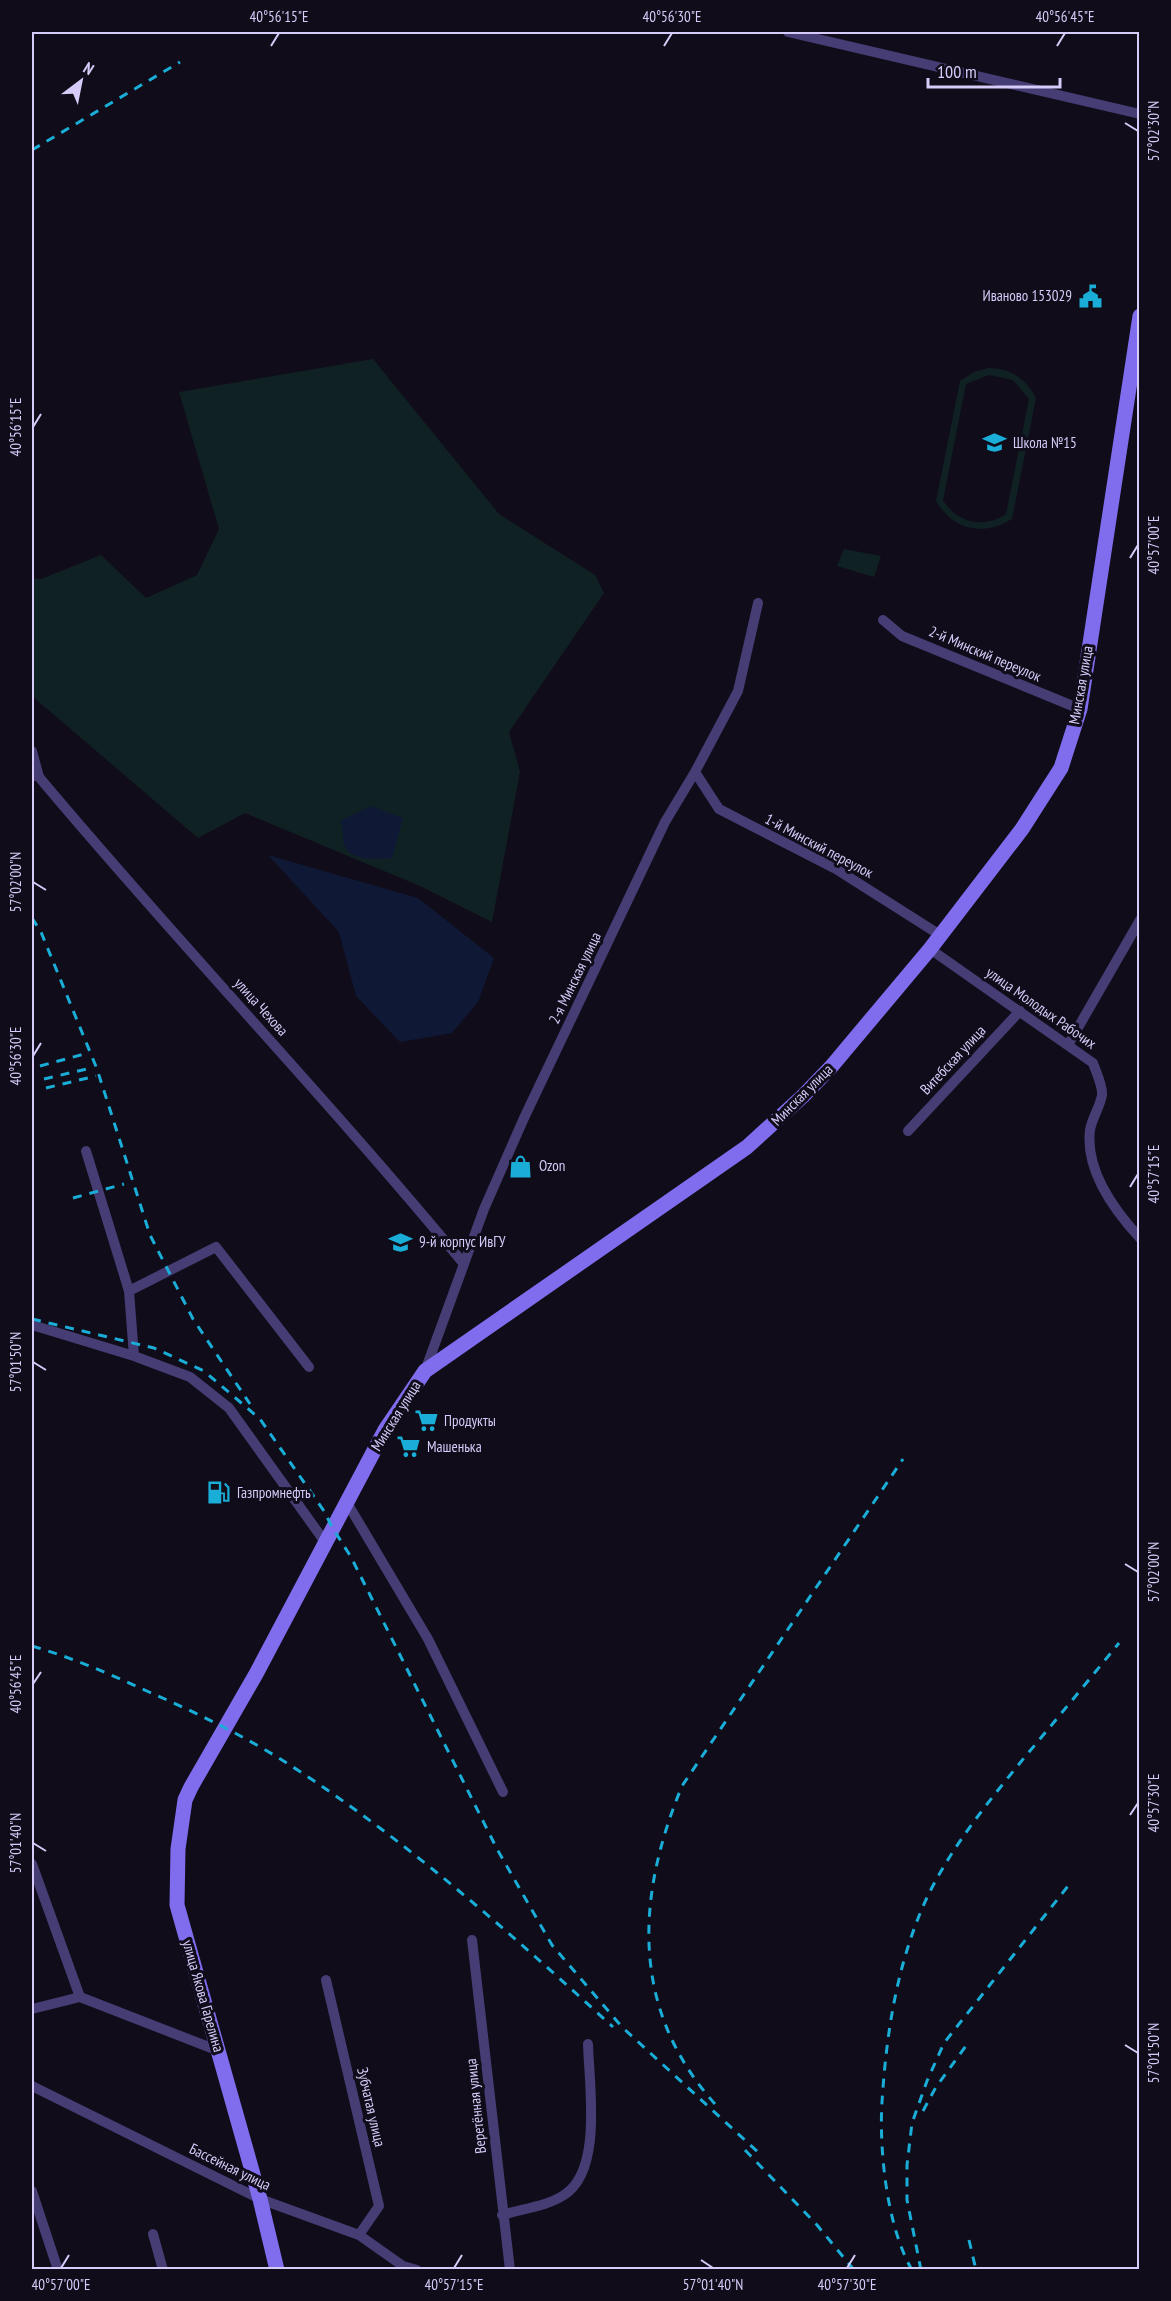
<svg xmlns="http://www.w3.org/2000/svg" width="1171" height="2301" font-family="'PT Sans Narrow',sans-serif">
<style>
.green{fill:#102123;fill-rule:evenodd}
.water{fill:#0f1936}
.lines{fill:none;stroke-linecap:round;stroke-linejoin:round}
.street{stroke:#453d73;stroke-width:10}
.secondary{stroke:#7f6dee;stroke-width:15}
.rail{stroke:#19add7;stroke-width:3;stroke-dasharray:9 8;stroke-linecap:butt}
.ticks{fill:none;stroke:#d6cbf9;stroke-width:2}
.labels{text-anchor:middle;stroke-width:6;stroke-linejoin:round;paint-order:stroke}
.poi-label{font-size:15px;fill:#d6cbf9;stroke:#100c19;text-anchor:start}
.street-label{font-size:15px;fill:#d6cbf9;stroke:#100c19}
.neatline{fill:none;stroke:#d6cbf9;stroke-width:2}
.ticks-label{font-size:15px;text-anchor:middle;fill:#d6cbf9}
</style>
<rect width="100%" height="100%" fill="#100c19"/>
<path class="green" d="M 373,359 L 499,514 L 595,575 L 604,593 L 509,732 L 520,772 L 492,922 L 420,886 L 245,813 L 198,838 L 32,696 L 32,578 L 41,579 L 101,555 L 146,598 L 197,575 L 219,529 L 179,392 Z
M 988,368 C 1010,368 1026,378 1036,398 L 1012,519 C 983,537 953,530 936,501 L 960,381 L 974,372 ZM 989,375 L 1013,380 L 1029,399 L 1006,514 C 983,529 957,523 943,500 L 966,384 Z
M 844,549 L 881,556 L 874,577 L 837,566 Z"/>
<path class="water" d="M 371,806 L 403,818 L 392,858 C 377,859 350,862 344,844 C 341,835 345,829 340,821 Z
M 268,855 L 418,898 L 494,958 L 478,1002 L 452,1033 L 400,1042 L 356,996 L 339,932 Z"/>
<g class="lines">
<path class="street" d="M 788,32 L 1140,114
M 883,620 L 902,636 L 1080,709
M 32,751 L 39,777
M 695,772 L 719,809 L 836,869 L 940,935
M 32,775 L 39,777 C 177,942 327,1098 464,1264
M 930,949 L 1093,1063 C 1096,1072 1103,1086 1102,1095 C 1100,1107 1092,1118 1090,1130 C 1085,1171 1114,1210 1140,1238
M 1068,1045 L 1140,920
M 908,1131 L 1020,1011
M 86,1151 L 129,1291
M 32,1325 L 134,1356 L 190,1377 L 229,1408 L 325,1542
M 134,1356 L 129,1291 L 216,1247 L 309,1367
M 425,1371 L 484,1209 L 524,1118 L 665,822 L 695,772 L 738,691 L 758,603
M 346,1501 L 428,1639 L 503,1792
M 32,1864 L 80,1997
M 472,1940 L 510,2270
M 326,1980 L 379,2206 L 359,2235
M 32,2009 L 80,1997 L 219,2051
M 32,2086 L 260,2199 L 359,2235 L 403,2266 L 417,2270
M 32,2191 L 58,2270
M 502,2215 C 521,2209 548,2206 564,2195 C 603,2171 589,2084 588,2044
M 153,2234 L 163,2270"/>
<path class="secondary" d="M 277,2270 L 260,2199 L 177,1905 L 178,1849 L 185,1800 L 191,1787 L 256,1674 L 385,1430 L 425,1371 L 747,1147 L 803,1096 L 831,1067 L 930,949 L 1022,829 L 1061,768 L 1080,709 L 1140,316"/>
<path class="rail" d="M 32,36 L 33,32
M 32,150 L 180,62
M 32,918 L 41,932 L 97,1069 L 150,1235 L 193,1319 L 250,1404
M 40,1066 L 88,1053
M 44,1079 L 91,1068
M 46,1088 L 96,1076
M 73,1198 L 124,1184
M 32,1319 L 154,1348 L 204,1371 L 260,1419 L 324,1511 L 332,1527 L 351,1557 L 497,1849 L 552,1945 L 622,2027 L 759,2153
M 32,1646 C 73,1658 110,1674 149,1692 C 195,1712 240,1734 282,1760 C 402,1836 509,1932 613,2027
M 715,2104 C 630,2009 636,1897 682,1786 L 903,1459
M 923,2111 L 936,2087 L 968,2043
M 745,2150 L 817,2225 L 854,2270
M 969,2240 L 976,2270
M 912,2270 C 887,2227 879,2151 882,2102 C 886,2039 895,1976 919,1916 C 942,1858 985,1806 1024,1758 C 1056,1720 1088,1681 1119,1643
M 921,2270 L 907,2200 L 907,2165 L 912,2123 L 927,2081 L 944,2043 L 1072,1881"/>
</g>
<path class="ticks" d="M 271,46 L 279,33M 664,46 L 672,33M 1057,46 L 1065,33M 1125,123 L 1138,131M 33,427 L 41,414M 1130,558 L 1138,545M 33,882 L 46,890M 33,1056 L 41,1043M 1130,1187 L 1138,1174M 33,1362 L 46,1370M 1125,1564 L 1138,1572M 33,1684 L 41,1672M 1130,1815 L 1138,1803M 33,1843 L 46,1851M 1125,2045 L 1138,2053M 701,2260 L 713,2268M 61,2268 L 69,2255M 454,2268 L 462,2255M 847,2268 L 855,2255"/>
<defs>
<symbol id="civic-bare" viewBox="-9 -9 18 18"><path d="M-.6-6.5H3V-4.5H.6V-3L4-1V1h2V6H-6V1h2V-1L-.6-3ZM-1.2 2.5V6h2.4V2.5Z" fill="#19add7" stroke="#100c19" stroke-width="2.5" paint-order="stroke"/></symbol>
<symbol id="school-bare" viewBox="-9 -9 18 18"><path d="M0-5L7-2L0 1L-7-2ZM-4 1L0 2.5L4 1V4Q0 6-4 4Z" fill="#19add7" stroke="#100c19" stroke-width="2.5" paint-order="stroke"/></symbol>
<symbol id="shop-bare" viewBox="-9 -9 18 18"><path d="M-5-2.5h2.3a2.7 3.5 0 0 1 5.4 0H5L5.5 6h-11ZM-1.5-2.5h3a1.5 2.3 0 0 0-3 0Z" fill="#19add7" stroke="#100c19" stroke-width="2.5" paint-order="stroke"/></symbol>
<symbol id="university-bare" viewBox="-9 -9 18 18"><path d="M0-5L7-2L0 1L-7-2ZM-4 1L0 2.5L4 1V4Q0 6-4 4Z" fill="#19add7" stroke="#100c19" stroke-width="2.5" paint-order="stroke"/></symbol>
<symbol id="supermarket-bare" viewBox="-9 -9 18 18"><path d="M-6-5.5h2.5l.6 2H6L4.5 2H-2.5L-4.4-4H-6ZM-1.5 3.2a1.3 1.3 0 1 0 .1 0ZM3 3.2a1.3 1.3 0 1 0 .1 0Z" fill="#19add7" stroke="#100c19" stroke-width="2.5" paint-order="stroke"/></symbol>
<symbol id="fuel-bare" viewBox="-9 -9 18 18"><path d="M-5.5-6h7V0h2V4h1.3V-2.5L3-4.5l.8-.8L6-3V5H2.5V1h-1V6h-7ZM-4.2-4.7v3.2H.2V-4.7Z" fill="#19add7" stroke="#100c19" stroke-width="2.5" paint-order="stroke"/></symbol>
</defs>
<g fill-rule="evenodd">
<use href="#civic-bare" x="1074" y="280" width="33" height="33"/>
<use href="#school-bare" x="978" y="426" width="33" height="33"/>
<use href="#shop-bare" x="504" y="1150" width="33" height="33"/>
<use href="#university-bare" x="384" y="1226" width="33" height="33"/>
<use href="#supermarket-bare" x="410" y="1404" width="33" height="33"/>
<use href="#supermarket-bare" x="392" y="1430" width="33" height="33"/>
<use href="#fuel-bare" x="202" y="1476" width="33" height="33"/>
</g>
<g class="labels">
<g class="poi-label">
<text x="1072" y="301" text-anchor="end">Иваново 153029</text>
<text x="1013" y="448">Школа №15</text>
<text x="539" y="1171">Ozon</text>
<text x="419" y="1247">9-й корпус ИвГУ</text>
<text x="444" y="1426">Продукты</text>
<text x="427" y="1452">Машенька</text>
<text x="237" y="1498">Газпромнефть</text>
</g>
<g class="street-label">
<text transform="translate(985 654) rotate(23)" y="5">2-й Минский переулок</text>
<text transform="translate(1081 685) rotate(-80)" y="5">Минская улица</text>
<text transform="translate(819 846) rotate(28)" y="5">1-й Минский переулок</text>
<text transform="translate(575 978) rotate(-64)" y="5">2-я Минская улица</text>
<text transform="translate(261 1007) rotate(48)" y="5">улица Чехова</text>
<text transform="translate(1041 1008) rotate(35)" y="5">улица Молодых Рабочих</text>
<text transform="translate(953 1060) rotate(-47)" y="5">Витебская улица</text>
<text transform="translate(802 1095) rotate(-45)" y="5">Минская улица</text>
<text transform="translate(396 1416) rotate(-58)" y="5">Минская улица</text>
<text transform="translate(203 1996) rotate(74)" y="5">улица Якова Гарелина</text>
<text transform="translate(476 2106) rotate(-96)" y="5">Веретённая улица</text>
<text transform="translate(371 2107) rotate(77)" y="5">Зубчатая улица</text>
<text transform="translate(230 2167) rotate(26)" y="5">Бассейная улица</text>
</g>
</g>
<rect width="1171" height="2301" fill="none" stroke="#100c19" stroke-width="66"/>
<g transform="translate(81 81) rotate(32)" stroke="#100c19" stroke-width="4.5" paint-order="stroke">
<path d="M0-4.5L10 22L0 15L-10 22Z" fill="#d6cbf9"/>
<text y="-9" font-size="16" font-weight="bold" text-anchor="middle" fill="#d6cbf9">N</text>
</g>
<path d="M928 78v9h132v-9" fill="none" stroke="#d6cbf9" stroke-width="3"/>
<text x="937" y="78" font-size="18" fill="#d6cbf9" stroke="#100c19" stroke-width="4.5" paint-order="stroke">100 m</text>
<rect x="33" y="33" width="1105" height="2235" class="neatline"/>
<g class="ticks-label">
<text x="279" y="22">40°56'15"E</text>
<text x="672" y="22">40°56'30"E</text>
<text x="1065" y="22">40°56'45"E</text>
<text transform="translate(1154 131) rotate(-90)" y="5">57°02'30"N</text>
<text transform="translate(16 427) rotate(-90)" y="5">40°56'15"E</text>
<text transform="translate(1154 545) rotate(-90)" y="5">40°57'00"E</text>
<text transform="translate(16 882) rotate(-90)" y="5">57°02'00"N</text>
<text transform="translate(16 1056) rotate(-90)" y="5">40°56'30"E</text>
<text transform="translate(1154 1174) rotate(-90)" y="5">40°57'15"E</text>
<text transform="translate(16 1362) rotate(-90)" y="5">57°01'50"N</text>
<text transform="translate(1154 1572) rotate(-90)" y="5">57°02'00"N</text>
<text transform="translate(16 1684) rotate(-90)" y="5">40°56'45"E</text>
<text transform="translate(1154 1803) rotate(-90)" y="5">40°57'30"E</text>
<text transform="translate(16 1843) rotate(-90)" y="5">57°01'40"N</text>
<text transform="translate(1154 2053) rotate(-90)" y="5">57°01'50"N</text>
<text x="61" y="2290">40°57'00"E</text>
<text x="454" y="2290">40°57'15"E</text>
<text x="713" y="2290">57°01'40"N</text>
<text x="847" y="2290">40°57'30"E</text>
</g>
</svg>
